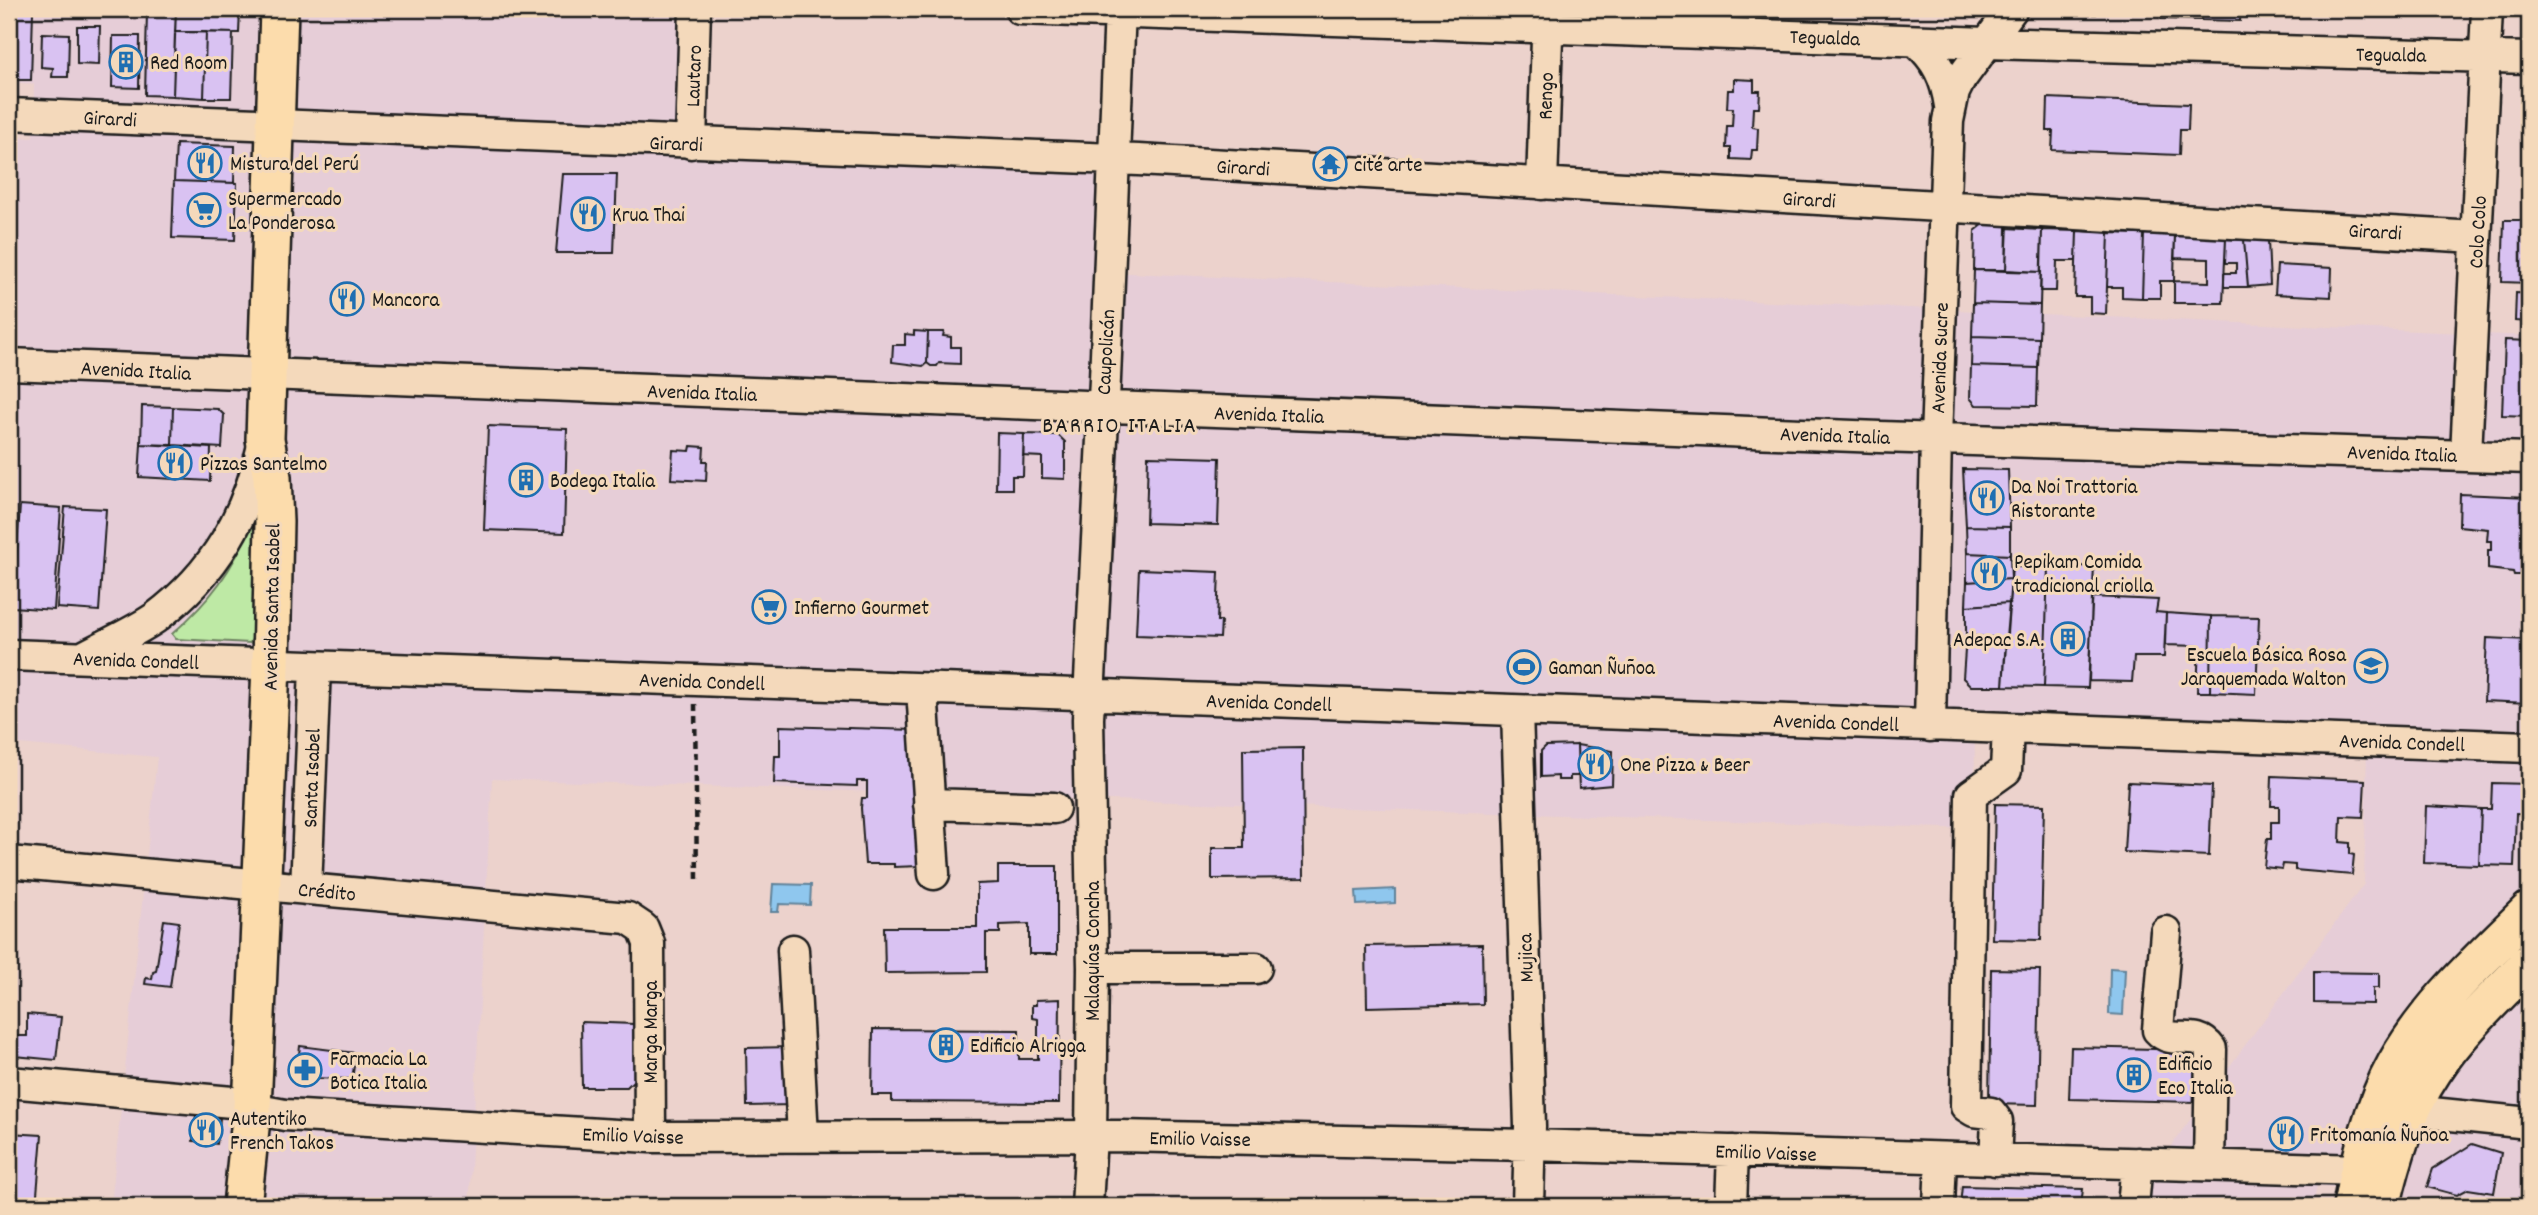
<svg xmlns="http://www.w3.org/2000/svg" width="2538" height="1215" font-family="Dekko,sans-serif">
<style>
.built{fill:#e6cdd7}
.green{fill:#bee9a5;stroke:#6d8260;stroke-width:2}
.water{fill:#8fc7ee;stroke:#61839a;stroke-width:2}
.building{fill:#d9c2f2;stroke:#1c1c1c;stroke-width:2}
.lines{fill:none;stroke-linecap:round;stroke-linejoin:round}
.minor-casing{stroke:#1c1c1c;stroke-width:35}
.major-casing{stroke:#1c1c1c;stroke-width:42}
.path{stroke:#1c1c1c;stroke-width:4.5;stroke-dasharray:7 5;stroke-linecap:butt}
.minor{stroke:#f4d9bb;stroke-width:30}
.major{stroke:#fcdcac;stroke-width:37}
.labels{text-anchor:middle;stroke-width:6;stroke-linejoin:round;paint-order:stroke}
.street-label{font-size:21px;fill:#1c1c1c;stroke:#f4d9bb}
.poi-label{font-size:21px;fill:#1c1c1c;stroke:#f4d9bb;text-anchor:start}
.neighbourhood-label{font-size:23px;letter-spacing:2px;fill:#1c1c1c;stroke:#f4d9bb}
</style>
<rect width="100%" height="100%" fill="#ecd2cc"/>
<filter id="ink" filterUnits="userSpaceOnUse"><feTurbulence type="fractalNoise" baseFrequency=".0143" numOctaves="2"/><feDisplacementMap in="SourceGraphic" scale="14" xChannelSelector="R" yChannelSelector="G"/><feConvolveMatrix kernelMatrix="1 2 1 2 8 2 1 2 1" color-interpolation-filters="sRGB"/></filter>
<g filter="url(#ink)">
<path class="built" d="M 9,9 L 711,9 L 709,132 L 1112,159 L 1108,272 L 2529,336 L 2529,1206 L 2469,1206 L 2317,1186 L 2313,1206 L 2147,1206 L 2156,1166 L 2364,884 L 2367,746 L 1975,725 L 1974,829 L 492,779 L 469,1206 L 111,1206 L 157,757 L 9,743 L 9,137 L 33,138 L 34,84 L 9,82 Z"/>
<path class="green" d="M 252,523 L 259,524 L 254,635 L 250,643 L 176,639 L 172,634 C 210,601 233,570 252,523 Z"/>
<path class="water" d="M 773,884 L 811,885 L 810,905 L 779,904 L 778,912 L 771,912 Z
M 1395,889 L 1395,903 L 1357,905 L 1356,891 Z
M 2110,968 L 2125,969 L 2123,1015 L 2109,1014 Z"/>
<path class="building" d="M 154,9 L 176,9 L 173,96 L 145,95 L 147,12 L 154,12 Z
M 176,9 L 240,9 L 239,33 L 175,32 Z
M 2050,9 L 2096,9 L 2096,14 L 2054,14 Z
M 2161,9 L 2201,9 L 2201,20 L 2161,19 Z
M 2201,9 L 2241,9 L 2240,21 L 2201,20 Z
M 2268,9 L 2311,9 L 2311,11 Z
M 2526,9 L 2529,9 L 2529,23 L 2525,23 Z
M 9,10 L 33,11 L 31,80 L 9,80 Z
M 77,26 L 100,26 L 99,65 L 77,64 Z
M 175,32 L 206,32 L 204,98 L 173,96 Z
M 206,32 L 233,33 L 231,98 L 204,98 Z
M 42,33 L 69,34 L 68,77 L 52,77 L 53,68 L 41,67 Z
M 113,36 L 140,36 L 139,88 L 112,87 Z
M 1734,79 L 1754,80 L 1754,91 L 1760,91 L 1759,108 L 1753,108 L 1752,127 L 1758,128 L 1757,150 L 1752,150 L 1751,160 L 1731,159 L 1731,148 L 1726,148 L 1727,126 L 1732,126 L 1733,108 L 1727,108 L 1728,90 L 1734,90 Z
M 2048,98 L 2189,104 L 2188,130 L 2180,130 L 2179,155 L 2052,150 L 2053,131 L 2047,131 Z
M 176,144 L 235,146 L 234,183 L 174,181 Z
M 563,174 L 617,174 L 614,253 L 556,253 Z
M 174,181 L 237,183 L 235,240 L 172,238 Z
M 2504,220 L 2529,220 L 2529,283 L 2502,282 Z
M 1984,224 L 2008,224 L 2006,270 L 1974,270 L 1975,231 Z
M 2007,228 L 2042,230 L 2041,272 L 2006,270 Z
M 2042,230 L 2077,231 L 2076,261 L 2057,261 L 2056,291 L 2040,291 Z
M 2077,231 L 2109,233 L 2106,314 L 2090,313 L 2090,297 L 2075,297 Z
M 2109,233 L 2144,234 L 2142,298 L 2122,297 L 2122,287 L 2107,287 Z
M 2144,234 L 2175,235 L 2174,281 L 2160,281 L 2160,298 L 2142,298 Z
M 2175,235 L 2226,238 L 2223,303 L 2174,303 L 2174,281 L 2209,282 L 2209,259 L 2174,258 Z
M 2226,239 L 2244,240 L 2248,287 L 2224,287 L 2224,273 L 2236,273 L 2236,263 L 2225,263 Z
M 2244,240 L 2268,240 L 2270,285 L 2248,287 Z
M 2277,265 L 2332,268 L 2331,297 L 2275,294 Z
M 1974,270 L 2041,272 L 2040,305 L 1973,303 Z
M 2516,293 L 2529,294 L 2529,322 L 2515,321 Z
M 1973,303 L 2040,305 L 2039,338 L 1972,336 Z
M 914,331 L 928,332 L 927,363 L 923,366 L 892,362 L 893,345 L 905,345 L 905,334 L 914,335 Z
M 928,332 L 944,332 L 943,336 L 951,337 L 951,347 L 960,347 L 960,364 L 939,363 L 937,366 L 931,366 L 927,363 Z
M 1972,336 L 2039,338 L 2038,368 L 1971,366 Z
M 2505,340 L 2529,341 L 2529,416 L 2502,415 Z
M 1971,366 L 2038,368 L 2037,406 L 1976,405 L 1970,398 Z
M 142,406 L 173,407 L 172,445 L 141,444 Z
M 173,407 L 218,409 L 224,415 L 222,448 L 172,445 Z
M 488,426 L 567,429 L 564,533 L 484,530 Z
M 997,433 L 1024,434 L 1023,476 L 1012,476 L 1012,489 L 996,489 Z
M 1024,434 L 1058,435 L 1065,442 L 1065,479 L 1042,478 L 1042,457 L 1023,456 Z
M 141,444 L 211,448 L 210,481 L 139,477 Z
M 691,446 L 704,447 L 703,461 L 707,461 L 706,481 L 671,479 L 673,450 L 690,451 Z
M 1148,456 L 1220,458 L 1218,525 L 1146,523 Z
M 1963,469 L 2008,470 L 2010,527 L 1966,526 Z
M 2460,494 L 2529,497 L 2529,575 L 2514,575 L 2513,572 L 2488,569 L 2488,550 L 2491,550 L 2491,541 L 2487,541 L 2488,529 L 2459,526 Z
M 20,505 L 61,508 L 54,610 L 13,607 Z
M 65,507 L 106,509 L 99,611 L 57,608 Z
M 1966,526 L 2010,527 L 2010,555 L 1967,553 Z
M 9,534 L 12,534 L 9,591 Z
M 1967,553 L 2010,555 L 2011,579 L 1967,582 Z
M 2094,566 L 2088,688 L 2044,687 L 2048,567 Z
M 2012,567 L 2048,567 L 2044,687 L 2003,686 Z
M 1139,569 L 1219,572 L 1217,621 L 1221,621 L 1220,638 L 1136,635 Z
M 2011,579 L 2009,603 L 1966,606 L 1967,582 Z
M 2092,597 L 2158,600 L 2156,612 L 2166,613 L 2164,657 L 2134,657 L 2132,682 L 2089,681 Z
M 2009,603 L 2006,638 L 1966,636 L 1966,606 Z
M 2166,613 L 2211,616 L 2210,692 L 2197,692 L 2199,646 L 2165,645 Z
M 2211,616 L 2259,617 L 2256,694 L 2210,692 Z
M 1966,636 L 2006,638 L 2003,686 L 1971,686 L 1963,678 Z
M 2487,638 L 2529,640 L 2529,703 L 2484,701 Z
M 780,726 L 916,730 L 920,866 L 894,867 L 894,864 L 865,864 L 861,808 L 862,798 L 867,798 L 867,781 L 857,781 L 857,786 L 774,783 L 775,756 L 780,756 Z
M 1577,745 L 1613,751 L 1612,785 L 1579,788 Z
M 1577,745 L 1578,776 L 1570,776 L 1570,780 L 1558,780 L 1558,776 L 1541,777 L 1541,751 L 1546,746 Z
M 1303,748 L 1304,878 L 1212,879 L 1212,848 L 1244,848 L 1243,749 Z
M 2272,776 L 2365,780 L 2363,817 L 2341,816 L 2340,842 L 2350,843 L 2350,854 L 2354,855 L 2352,875 L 2295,870 L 2295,865 L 2283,864 L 2282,869 L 2264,867 L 2267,839 L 2271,839 L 2271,822 L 2279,822 L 2279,806 L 2271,806 Z
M 2128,782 L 2212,786 L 2209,856 L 2124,852 Z
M 2492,783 L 2529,784 L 2528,815 L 2516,814 L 2514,866 L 2479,865 L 2481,809 L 2491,809 Z
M 1995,804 L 2044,805 L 2041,940 L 1992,939 Z
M 2426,806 L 2481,809 L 2479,865 L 2424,863 Z
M 998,866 L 1057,866 L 1057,954 L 1029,954 L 1029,924 L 1000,925 L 1000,933 L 986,933 L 986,972 L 885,973 L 884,927 L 977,927 L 977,884 L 998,883 Z
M 164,920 L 179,922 L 170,987 L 145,984 L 146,978 L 152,979 L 153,972 L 156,971 Z
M 1482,944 L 1483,1004 L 1367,1007 L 1366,946 Z
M 1991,969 L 2040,970 L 2037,1105 L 1989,1104 Z
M 2314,972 L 2379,973 L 2379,988 L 2373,988 L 2373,1004 L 2314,1003 Z
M 1060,999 L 1059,1103 L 892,1102 L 892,1095 L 872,1095 L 873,1029 L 1019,1030 L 1019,1059 L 1038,1059 L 1038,1019 L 1032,1018 L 1032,1005 L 1036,1005 L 1036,1000 Z
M 14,1005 L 15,1036 L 15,1056 L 9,1056 L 9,1006 Z
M 27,1014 L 61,1017 L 56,1060 L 15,1056 L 15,1036 L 27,1036 Z
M 581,1022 L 634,1024 L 636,1078 L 627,1087 L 582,1087 Z
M 300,1046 L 356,1053 L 352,1079 L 305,1078 L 297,1072 Z
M 791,1047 L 792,1105 L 747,1106 L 746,1048 Z
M 2071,1047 L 2198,1050 L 2196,1102 L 2069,1099 Z
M 196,1116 L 220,1118 L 217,1144 L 193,1141 Z
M 9,1133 L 42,1135 L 36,1206 L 9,1206 Z
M 2472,1144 L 2501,1153 L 2494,1193 L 2468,1189 L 2457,1195 L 2427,1187 L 2433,1169 Z
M 1962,1186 L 2083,1189 L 2081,1206 L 1960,1206 Z"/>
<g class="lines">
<defs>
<path id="minor" d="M 1020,9 L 1987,43 L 2529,58
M 1916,41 C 1937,60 1946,78 1950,106
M 9,114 L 1139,160 L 2476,237
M 691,143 L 695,9
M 1542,184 L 1548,9
M 9,364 L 1880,437 L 2529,458
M 2466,455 L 2487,9
M 9,655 L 2529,747
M 83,657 C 107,644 133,633 155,618 C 216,572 247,516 264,442
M 922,689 L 934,874
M 1517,711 L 1530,1126 L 1528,1206
M 1930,726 L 1936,438 L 1948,121 L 1954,92 L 1960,80 L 2012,9
M 929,804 L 1054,808
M 9,862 L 628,918 L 643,928 L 649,943 L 650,1137
M 306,889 L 315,667
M 2166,932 L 2158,1030 C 2173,1047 2195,1027 2211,1049 L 2209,1165
M 793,950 L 803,1136
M 1093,968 L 1256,968
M 9,1082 L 232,1102 L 252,1109 L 285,1115 L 650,1137 L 1119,1136 L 1530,1145 L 2359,1170 L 2381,1168
M 2412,1111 L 2529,1123
M 1995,1160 L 1997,1121 L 1991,1113 L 1974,1111 L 1966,1106 L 1971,795 L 2006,770 L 2008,728
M 1087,1206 L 1091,1136 L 1093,968 L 1088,719 L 1105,379 L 1120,9
M 1731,1206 L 1733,1151
M 1939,1206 L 1941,1158
M 2133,1206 L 2137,1163"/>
<path id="major" d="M 242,1206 L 252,1109 L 271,666 L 274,522 L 272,477 L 265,439 L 279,9
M 2352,1206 C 2361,1158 2372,1107 2396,1064 C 2429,1005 2482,958 2529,911
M 2381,1206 C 2392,1160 2406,1111 2433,1071 C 2459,1031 2496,997 2529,963"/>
</defs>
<use href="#minor" class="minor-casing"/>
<use href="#major" class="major-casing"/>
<path class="path" d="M 695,704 L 697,881"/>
<use href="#minor" class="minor"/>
<use href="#major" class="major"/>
</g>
</g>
<defs>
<symbol id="building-ring" viewBox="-11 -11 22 22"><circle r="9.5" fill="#f4d9bb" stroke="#1f6fb2" stroke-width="1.5"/><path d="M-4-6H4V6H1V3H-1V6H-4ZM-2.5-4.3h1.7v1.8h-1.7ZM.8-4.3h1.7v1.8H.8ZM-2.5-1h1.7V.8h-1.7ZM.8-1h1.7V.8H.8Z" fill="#1f6fb2"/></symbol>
<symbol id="restaurant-ring" viewBox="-11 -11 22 22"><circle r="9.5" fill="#f4d9bb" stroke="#1f6fb2" stroke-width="1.5"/><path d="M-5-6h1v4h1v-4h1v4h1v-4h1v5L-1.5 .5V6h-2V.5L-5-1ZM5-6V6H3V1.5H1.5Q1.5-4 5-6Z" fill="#1f6fb2"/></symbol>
<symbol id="temple-ring" viewBox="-11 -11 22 22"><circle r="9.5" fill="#f4d9bb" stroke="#1f6fb2" stroke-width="1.5"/><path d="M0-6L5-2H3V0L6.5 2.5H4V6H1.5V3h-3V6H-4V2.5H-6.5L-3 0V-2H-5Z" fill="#1f6fb2"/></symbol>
<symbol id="supermarket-ring" viewBox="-11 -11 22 22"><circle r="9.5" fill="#f4d9bb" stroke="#1f6fb2" stroke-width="1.5"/><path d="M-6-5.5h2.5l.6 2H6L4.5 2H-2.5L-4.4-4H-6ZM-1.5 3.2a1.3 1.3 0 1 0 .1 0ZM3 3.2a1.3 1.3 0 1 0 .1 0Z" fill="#1f6fb2"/></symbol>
<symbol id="school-ring" viewBox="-11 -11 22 22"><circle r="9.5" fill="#f4d9bb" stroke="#1f6fb2" stroke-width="1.5"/><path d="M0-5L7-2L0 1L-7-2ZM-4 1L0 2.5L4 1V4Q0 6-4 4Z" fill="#1f6fb2"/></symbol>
<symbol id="stadium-ring" viewBox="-11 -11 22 22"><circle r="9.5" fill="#f4d9bb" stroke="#1f6fb2" stroke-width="1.5"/><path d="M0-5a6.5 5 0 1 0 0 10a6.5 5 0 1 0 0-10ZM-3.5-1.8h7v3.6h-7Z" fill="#1f6fb2"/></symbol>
<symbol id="pharmacy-ring" viewBox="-11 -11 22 22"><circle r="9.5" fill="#f4d9bb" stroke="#1f6fb2" stroke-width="1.5"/><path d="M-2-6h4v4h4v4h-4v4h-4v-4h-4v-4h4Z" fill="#1f6fb2"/></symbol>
</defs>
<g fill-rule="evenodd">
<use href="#building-ring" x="107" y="43" width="38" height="38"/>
<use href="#restaurant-ring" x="186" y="144" width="38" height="38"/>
<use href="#temple-ring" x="1311" y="145" width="38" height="38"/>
<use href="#supermarket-ring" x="185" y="191" width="38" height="38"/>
<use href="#restaurant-ring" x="569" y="195" width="38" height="38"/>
<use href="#restaurant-ring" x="328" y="280" width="38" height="38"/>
<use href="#restaurant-ring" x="156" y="444" width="38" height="38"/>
<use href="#building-ring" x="507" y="461" width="38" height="38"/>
<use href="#restaurant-ring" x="1968" y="479" width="38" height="38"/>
<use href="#restaurant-ring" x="1970" y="554" width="38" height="38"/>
<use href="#supermarket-ring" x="750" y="588" width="38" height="38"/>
<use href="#building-ring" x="2049" y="620" width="38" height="38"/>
<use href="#school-ring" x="2352" y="647" width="38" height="38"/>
<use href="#stadium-ring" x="1505" y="648" width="38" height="38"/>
<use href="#restaurant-ring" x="1576" y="745" width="38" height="38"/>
<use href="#building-ring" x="927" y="1026" width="38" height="38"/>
<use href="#pharmacy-ring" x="286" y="1051" width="38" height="38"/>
<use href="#building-ring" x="2115" y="1056" width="38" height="38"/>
<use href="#restaurant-ring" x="187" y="1111" width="38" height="38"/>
<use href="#restaurant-ring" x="2267" y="1115" width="38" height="38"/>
</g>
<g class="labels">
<g class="street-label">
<text transform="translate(1825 37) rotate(2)" y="7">Tegualda</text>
<text transform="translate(2391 54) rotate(1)" y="7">Tegualda</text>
<text transform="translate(693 76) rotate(-88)" y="7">Lautaro</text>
<text transform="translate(1545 96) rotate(-88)" y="7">Rengo</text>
<text transform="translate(110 118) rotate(3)" y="7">Girardi</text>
<text transform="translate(676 143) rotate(2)" y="7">Girardi</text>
<text transform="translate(1243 167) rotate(3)" y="7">Girardi</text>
<text transform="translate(1809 199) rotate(3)" y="7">Girardi</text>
<text transform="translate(2375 231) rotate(3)" y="7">Girardi</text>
<text transform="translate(2477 232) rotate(-87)" y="7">Colo Colo</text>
<text transform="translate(1105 352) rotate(-87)" y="7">Caupolicán</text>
<text transform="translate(1939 358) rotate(-88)" y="7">Avenida Sucre</text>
<text transform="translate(136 370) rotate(3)" y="7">Avenida Italia</text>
<text transform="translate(702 392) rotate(2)" y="7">Avenida Italia</text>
<text transform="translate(1269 414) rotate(2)" y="7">Avenida Italia</text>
<text transform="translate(1835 435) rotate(2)" y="7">Avenida Italia</text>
<text transform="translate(2402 453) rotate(2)" y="7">Avenida Italia</text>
<text transform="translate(271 607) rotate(-89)" y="7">Avenida Santa Isabel</text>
<text transform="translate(136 660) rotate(2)" y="7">Avenida Condell</text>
<text transform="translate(702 681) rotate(2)" y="7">Avenida Condell</text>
<text transform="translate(1269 702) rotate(2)" y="7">Avenida Condell</text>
<text transform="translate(1836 722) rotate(2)" y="7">Avenida Condell</text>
<text transform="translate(2402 742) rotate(2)" y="7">Avenida Condell</text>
<text transform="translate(311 778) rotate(-88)" y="7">Santa Isabel</text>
<text transform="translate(327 891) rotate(5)" y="7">Crédito</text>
<text transform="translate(1092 951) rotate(-90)" y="7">Malaquías Concha</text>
<text transform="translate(1525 958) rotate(-92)" y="7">Mujica</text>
<text transform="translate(650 1032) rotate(-90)" y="7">Marga Marga</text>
<text transform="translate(633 1135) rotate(2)" y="7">Emilio Vaisse</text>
<text transform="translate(1200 1138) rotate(1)" y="7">Emilio Vaisse</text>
<text transform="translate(1766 1152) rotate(2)" y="7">Emilio Vaisse</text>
</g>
<g class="poi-label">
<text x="150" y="69">Red Room</text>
<text x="230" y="170">Mistura del Perú</text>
<text x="1354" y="171">cité arte</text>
<text x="228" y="205">Supermercado<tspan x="228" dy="24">La Ponderosa</tspan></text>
<text x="612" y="221">Krua Thai</text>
<text x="372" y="306">Mancora</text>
<text x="200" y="470">Pizzas Santelmo</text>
<text x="550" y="487">Bodega Italia</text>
<text x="2011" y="493">Da Noi Trattoria<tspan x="2011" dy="24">Ristorante</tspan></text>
<text x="2014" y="568">Pepikam Comida<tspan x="2014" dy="24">tradicional criolla</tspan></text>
<text x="794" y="614">Infierno Gourmet</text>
<text x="2044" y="646" text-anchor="end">Adepac S.A.</text>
<text x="2346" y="661" text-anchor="end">Escuela Básica Rosa<tspan x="2346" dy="24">Jaraquemada Walton</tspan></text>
<text x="1548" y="674">Gaman Ñuñoa</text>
<text x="1620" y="771">One Pizza &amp; Beer</text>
<text x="970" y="1052">Edificio Alrigga</text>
<text x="330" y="1065">Farmacia La<tspan x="330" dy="24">Botica Italia</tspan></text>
<text x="2158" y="1070">Edificio<tspan x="2158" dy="24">Eco Italia</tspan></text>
<text x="230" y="1125">Autentiko<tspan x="230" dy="24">French Takos</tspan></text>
<text x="2310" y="1141">Fritomanía Ñuñoa</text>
</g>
<g class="neighbourhood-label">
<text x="1120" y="432">BARRIO ITALIA</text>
</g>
</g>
<rect width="2538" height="1215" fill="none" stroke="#f4d9bb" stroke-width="35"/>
<rect x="18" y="18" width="2503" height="1180" fill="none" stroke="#1c1c1c" stroke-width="2.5" filter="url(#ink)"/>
</svg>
